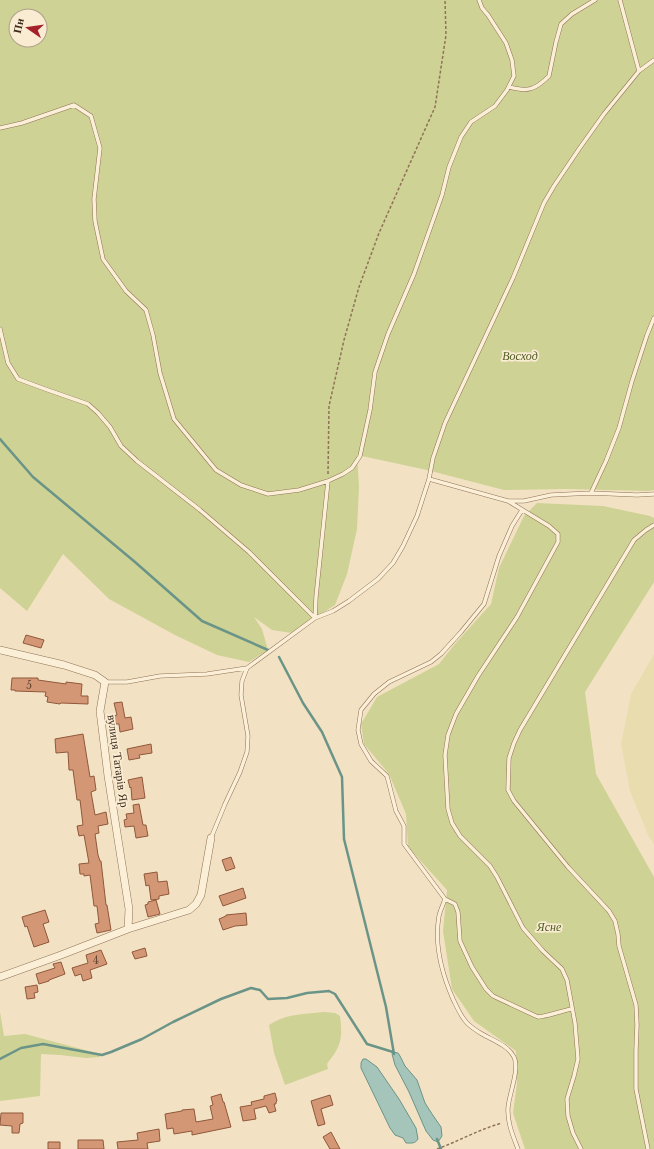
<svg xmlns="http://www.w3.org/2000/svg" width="654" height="1149" font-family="'Libre Baskerville',serif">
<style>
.farmland{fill:#e9ddaf}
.green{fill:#ced295;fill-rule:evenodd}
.water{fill:#a5c5ba;stroke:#6b9488}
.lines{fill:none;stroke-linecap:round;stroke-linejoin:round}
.stream{stroke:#6b9488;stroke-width:2.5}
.building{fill:#d49775;stroke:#90583b}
.lane-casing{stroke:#8f7257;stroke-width:4.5}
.street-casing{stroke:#8f7257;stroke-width:8}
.path{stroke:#8f7257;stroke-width:1.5;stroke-dasharray:3 2;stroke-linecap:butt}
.lane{stroke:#fcefd7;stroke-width:3.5}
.street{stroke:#fcefd7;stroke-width:7}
.labels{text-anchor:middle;stroke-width:3.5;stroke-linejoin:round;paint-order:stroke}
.number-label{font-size:10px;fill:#634633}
.park-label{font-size:12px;font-style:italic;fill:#505c21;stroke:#f9ecd3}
.street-label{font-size:12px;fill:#3d2b1d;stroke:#f9ecd3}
</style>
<rect width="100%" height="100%" fill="#f2e2c3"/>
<path class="farmland" d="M 654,654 L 654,844 L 648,835 L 630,791 L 621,744 L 631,694 Z"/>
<path class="green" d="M 0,0 L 654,0 L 654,490 L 649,491 L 565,489 L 504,490 L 427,470 L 357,455 L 359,487 L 357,529 L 347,574 L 335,605 L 292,633 L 272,630 L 254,617 L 262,629 L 268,650 L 249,662 L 217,655 L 175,635 L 109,599 L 63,554 L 27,611 L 0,588 ZM 16,16 L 40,16 L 40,40 L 16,40 Z
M 537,503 L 603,506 L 650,516 L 654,518 L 654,582 L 585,692 L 596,774 L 654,877 L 654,1149 L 525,1149 L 513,1113 L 517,1084 L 516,1051 L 474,1021 L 452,989 L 443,931 L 447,890 L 408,847 L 406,814 L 389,774 L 364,744 L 361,724 L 377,697 L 439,664 L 454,645 L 491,604 L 499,568 L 524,516 Z
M 0,1012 L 4,1036 L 25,1034 L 100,1054 L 100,1057 L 86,1058 L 60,1055 L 41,1054 L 40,1096 L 0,1101 Z
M 324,1012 L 335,1013 L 340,1016 C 341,1024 342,1033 340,1041 C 338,1050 332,1057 327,1064 L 328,1069 L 285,1085 L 274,1053 L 269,1025 C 284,1014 305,1014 324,1012 Z"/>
<path class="water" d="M 393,1052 L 398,1053 L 400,1056 L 405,1066 L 417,1080 L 425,1103 L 432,1114 L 441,1127 L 442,1136 L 438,1142 L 433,1140 L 426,1131 L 409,1092 L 395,1065 L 392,1054 Z
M 363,1059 L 366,1059 L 377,1067 L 399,1099 L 416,1128 L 418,1139 C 415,1144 411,1143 406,1143 L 403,1138 L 395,1135 L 390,1128 L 361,1068 L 361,1063 Z"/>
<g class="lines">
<path class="stream" d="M 0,439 L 33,477 L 135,562 L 202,621 L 268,650
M 279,657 L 303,703 L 322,732 L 342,777 L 344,839 L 386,1007 L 394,1054
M 0,1059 L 21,1048 L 43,1044 L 102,1055 L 111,1052 L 142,1039 L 173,1022 L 221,999 L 251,988 L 260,990 L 268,999 L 287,998 L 307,993 L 329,991 L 335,994 L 367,1044 L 393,1052
M 437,1139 L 441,1149"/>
</g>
<path class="building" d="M 26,635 L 44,640 L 41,648 L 23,643 Z
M 12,678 L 38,678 L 38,680 L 66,684 L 66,682 L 82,684 L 81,696 L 88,696 L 88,704 L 61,703 L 60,704 L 47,702 L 48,697 L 45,696 L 46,692 L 15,691 L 15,690 L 11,690 Z
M 122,702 L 125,718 L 131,717 L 133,729 L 120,732 L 119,724 L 116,724 L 114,716 L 117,715 L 114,703 Z
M 83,734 L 90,777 L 94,776 L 96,790 L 91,792 L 95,815 L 106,812 L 108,824 L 98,826 L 99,833 L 95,834 L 98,855 L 100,861 L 101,861 L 106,905 L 107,905 L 111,930 L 97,933 L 95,924 L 99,923 L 97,906 L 94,906 L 90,875 L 84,876 L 84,874 L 80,874 L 79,864 L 89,863 L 84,835 L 79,836 L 77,826 L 83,825 L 80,800 L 77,800 L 73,770 L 69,770 L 68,752 L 56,753 L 55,739 Z
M 151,744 L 152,753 L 139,755 L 140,758 L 129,760 L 127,749 Z
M 142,777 L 145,798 L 132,800 L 131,787 L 130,788 L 128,780 Z
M 139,804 L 143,825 L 146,825 L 148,836 L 136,838 L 134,826 L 125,827 L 124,820 L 127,819 L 126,814 L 134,813 L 133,805 Z
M 231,857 L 235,868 L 226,871 L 222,860 Z
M 157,872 L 158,882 L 167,881 L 169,894 L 159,896 L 159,899 L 151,900 L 149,885 L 146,886 L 144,874 Z
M 243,888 L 246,898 L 223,906 L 219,896 Z
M 156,900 L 160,914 L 148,917 L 145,905 L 148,904 L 148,902 Z
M 45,910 L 49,922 L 43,924 L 49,942 L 34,947 L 27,926 L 25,927 L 22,917 Z
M 246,913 L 247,925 L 235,926 L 223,930 L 219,919 L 226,916 L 226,915 Z
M 145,948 L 147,956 L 135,959 L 132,952 Z
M 101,950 L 107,964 L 90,970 L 92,978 L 83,981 L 81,974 L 75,976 L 72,968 L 88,963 L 86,955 Z
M 61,962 L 65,974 L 49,980 L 49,981 L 39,984 L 36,974 L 55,968 L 53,964 Z
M 37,985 L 38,992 L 34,993 L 35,998 L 27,999 L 25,987 Z
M 275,1093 L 277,1101 L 276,1102 L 276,1104 L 274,1104 L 276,1111 L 269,1113 L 266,1106 L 254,1109 L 256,1119 L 243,1121 L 240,1107 L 252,1105 L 251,1102 L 264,1099 L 264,1096 Z
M 221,1094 L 223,1102 L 224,1102 L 231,1127 L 192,1135 L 192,1131 L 174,1134 L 173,1128 L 167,1129 L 165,1114 L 182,1111 L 182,1110 L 194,1109 L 196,1122 L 213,1119 L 210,1106 L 213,1105 L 211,1097 Z
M 330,1095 L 333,1105 L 321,1109 L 325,1124 L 318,1126 L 311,1101 Z
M 1,1113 L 23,1113 L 23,1123 L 20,1124 L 19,1133 L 12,1133 L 12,1126 L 0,1125 Z
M 159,1129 L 160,1141 L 147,1143 L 148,1149 L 118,1149 L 117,1142 L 138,1140 L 137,1133 Z
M 331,1132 L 340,1149 L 330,1149 L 323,1137 Z
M 78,1140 L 103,1140 L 104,1149 L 78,1149 Z
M 48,1142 L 60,1142 L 60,1149 L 48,1149 Z"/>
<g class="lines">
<defs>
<path id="lane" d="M 620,0 L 639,71
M 509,87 C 528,92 535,90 549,76 L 556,42 L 561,24 L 572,14 L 595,0
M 0,128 L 22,123 L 74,105 L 91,116 L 100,148 L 94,199 L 95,221 L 103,259 L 126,291 L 146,310 L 153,335 L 160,373 L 174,419 L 216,470 L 241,485 L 268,494 L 299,490 L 328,481 L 343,474 L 352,468 L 360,456 L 370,410 L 375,372 L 388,334 L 414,274 L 442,195 L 449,167 L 461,137 L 471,122 L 495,106 L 507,90 L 514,76 L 512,60 L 506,43 L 488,15 L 482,8 L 479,0
M 0,329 L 8,363 L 18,379 L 45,389 L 88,404 L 98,413 L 110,427 L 121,446 L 137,461 L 200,510 L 249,552 L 315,618
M 429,479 L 508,501 L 524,501 L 551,495 L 591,493 L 637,495 L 654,494
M 591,493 L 606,461 L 619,428 L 632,381 L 647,335 L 654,318
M 508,501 L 549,526 L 558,534 L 558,542 L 517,617 L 478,676 L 456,714 L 448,735 L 445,755 L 448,809 L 452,823 L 460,836 L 490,866 L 497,877 L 523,928 L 543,951 L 562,969 L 567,980 L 575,1023 L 578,1059 L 574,1076 L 567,1099 L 568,1116 L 573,1133 L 581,1149
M 522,510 L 512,526 L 499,556 L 484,604 L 461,632 L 441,654 L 431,662 L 389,682 L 374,694 L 361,710 L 358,730 L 361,744 L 371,761 L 387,776 L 396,811 L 404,826 L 404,844 L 445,899 L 455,904 L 458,912 L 460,941 L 472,967 L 486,989 L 493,996 L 538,1017 C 550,1016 560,1011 572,1009
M 315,618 L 316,597 L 328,481
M 105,682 L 127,682 L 160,676 L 207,674 L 247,668
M 211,838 L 225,804 L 240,772 L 247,752 L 248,736 L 241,695 L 242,681 L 247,668 L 315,618 L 333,611 L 349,601 L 378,579 L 393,563 L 403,546 L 417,516 L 429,479 L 433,458 L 445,423 L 513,278 L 544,203 L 554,186 L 579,149 L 604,114 L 639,71 L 654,60
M 445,899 C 443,905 440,911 439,916 C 434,944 442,974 453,999 C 457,1007 461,1017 467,1023 C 471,1027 477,1031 482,1034 C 492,1040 508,1045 514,1057 C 520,1069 509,1094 508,1108 C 507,1122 513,1136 518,1149
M 648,1149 L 636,1089 L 636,1050 L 637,1025 L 636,1005 L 619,946 L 618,934 L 615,921 L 609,911 L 568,867 L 514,801 L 508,790 L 509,758 L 514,743 L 520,730 L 634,540 L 646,530 L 654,525"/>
<path id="street" d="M 0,650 L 64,665 L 95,675 L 105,682 L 100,711 L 108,776 L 129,909 L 128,929
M 0,977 L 61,955 L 128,929 L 189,910 L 196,904 L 201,895 L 211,838"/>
</defs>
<use href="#lane" class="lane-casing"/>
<use href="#street" class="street-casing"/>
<path class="path" d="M 328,474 L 329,406 L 344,340 L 359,287 L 379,233 L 435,107 L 446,35 L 445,0
M 437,1149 C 459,1141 480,1129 502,1123"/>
<use href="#lane" class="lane"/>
<use href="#street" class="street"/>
</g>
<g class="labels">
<g class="number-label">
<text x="29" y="689">5</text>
<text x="96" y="964">4</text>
</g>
<g class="park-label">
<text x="520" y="360">Восход</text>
<text x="549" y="931">Ясне</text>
</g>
<g class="street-label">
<text transform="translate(118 761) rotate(82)" y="4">вулиця Татарів Яр</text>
</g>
</g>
<g transform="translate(28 28) rotate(283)"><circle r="19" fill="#f9ecd3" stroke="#ae9f8a"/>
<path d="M0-3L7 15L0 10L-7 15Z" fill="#a42129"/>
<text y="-6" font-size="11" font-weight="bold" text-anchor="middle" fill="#3d2b1d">Пн</text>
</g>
</svg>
